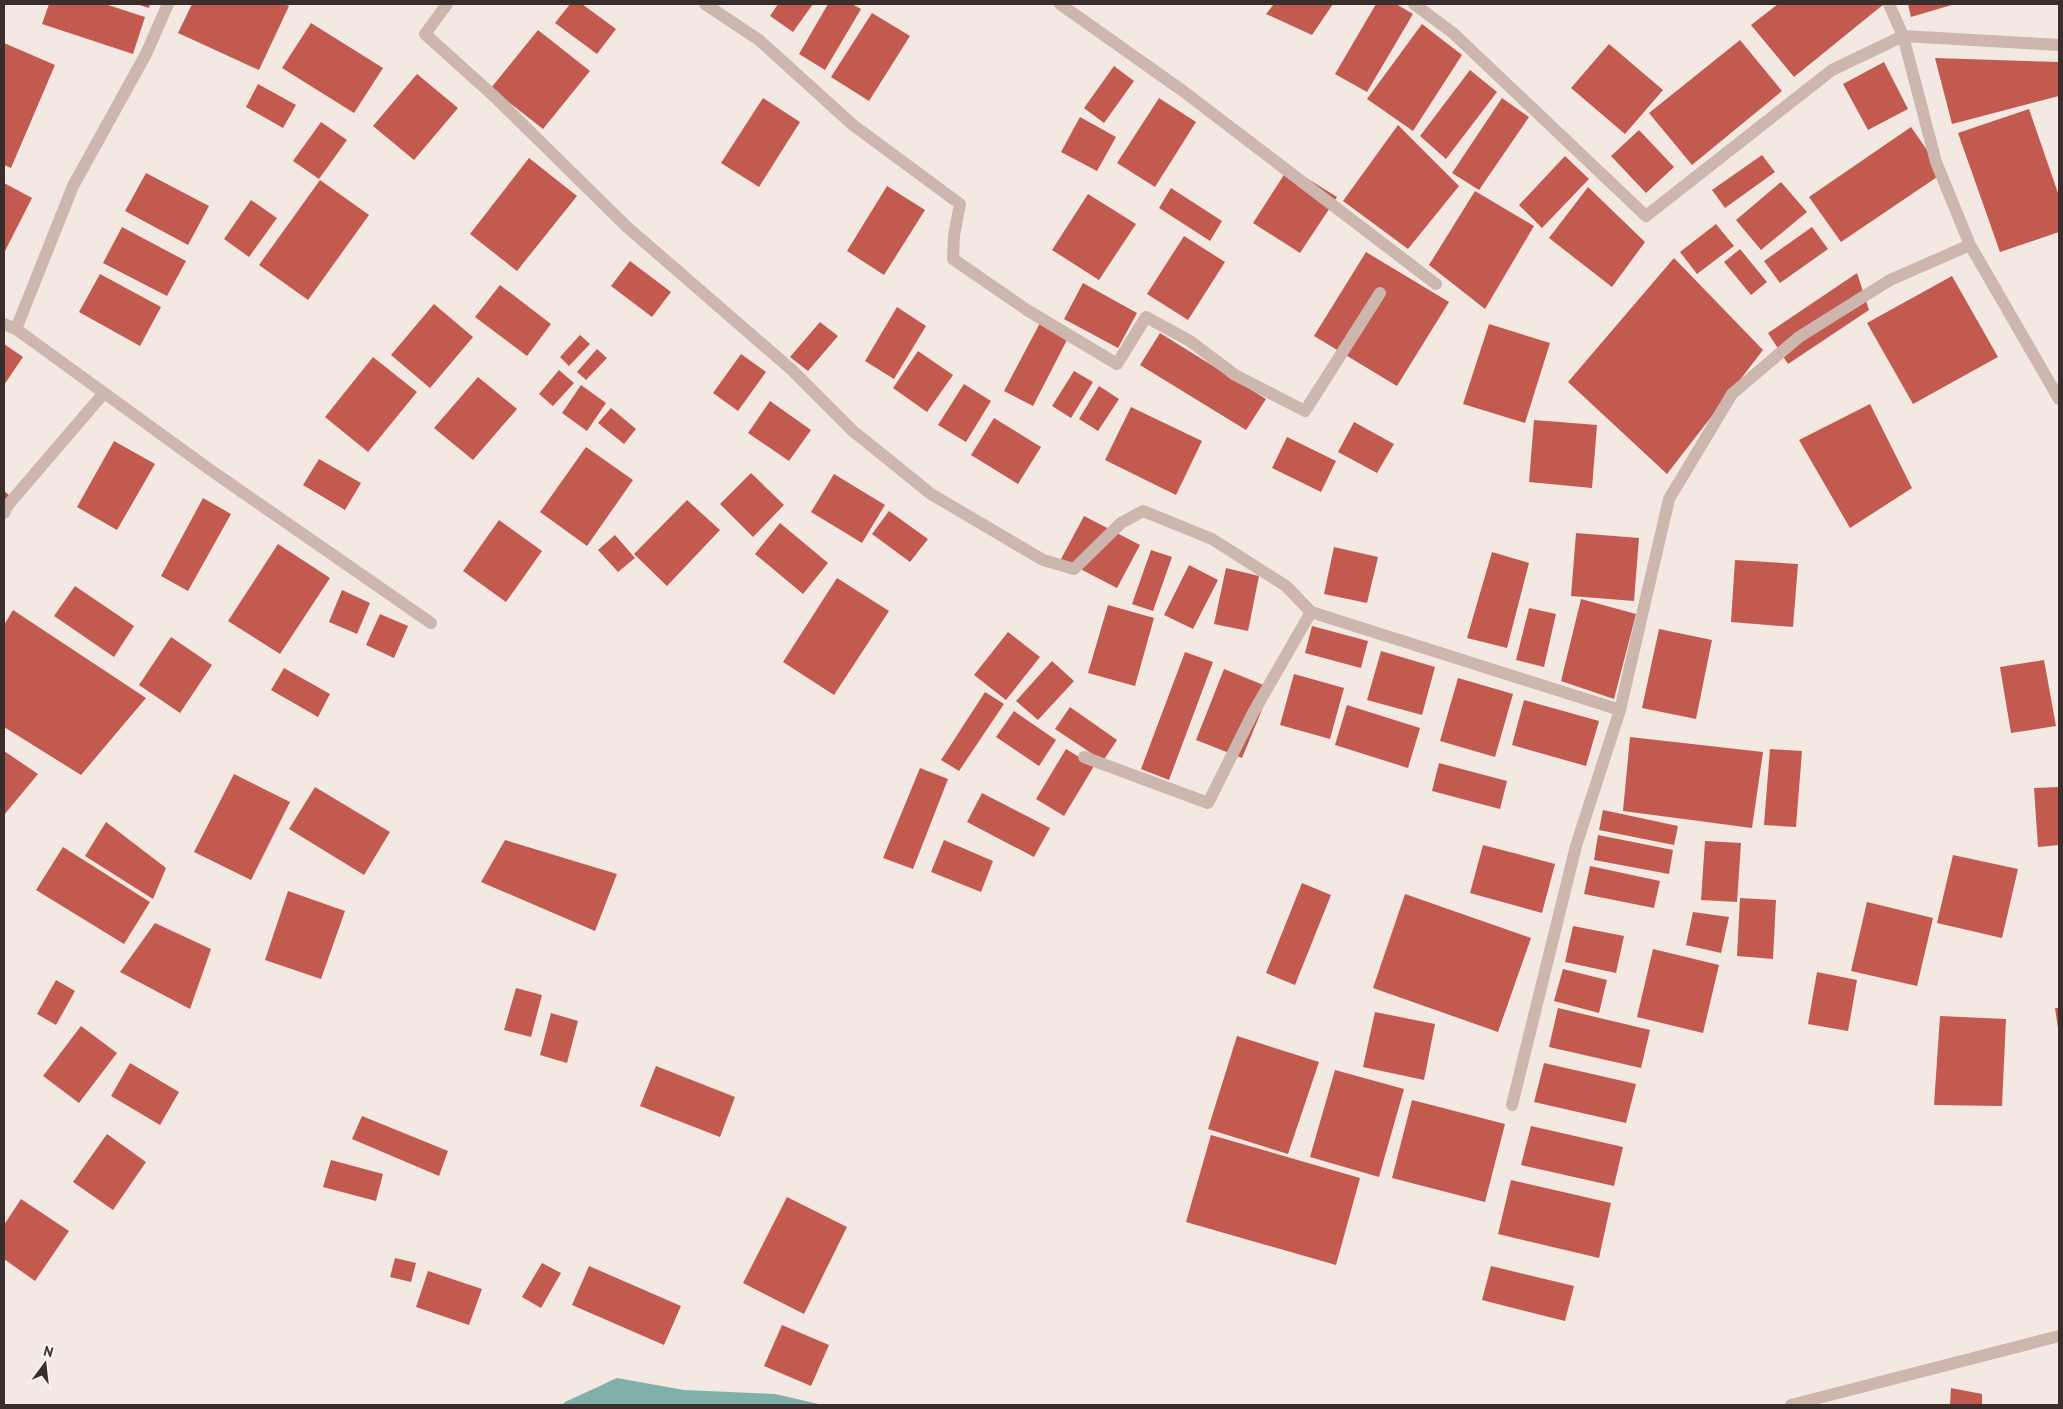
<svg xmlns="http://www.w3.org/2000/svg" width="2063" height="1409" font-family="'PT Sans',sans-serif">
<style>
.water{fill:#81b0ab}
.building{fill:#c35a50}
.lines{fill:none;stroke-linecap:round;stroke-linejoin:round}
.street{stroke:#ccb6ad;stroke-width:12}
</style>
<rect width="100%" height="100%" fill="#f3e8e2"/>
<path class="water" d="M 617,1378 L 684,1390 L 775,1394 L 823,1405 L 562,1405 L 565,1402 Z"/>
<path class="building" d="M 49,4 L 105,4 L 145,17 L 133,54 L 42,24 Z
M 136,4 L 150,4 L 149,8 Z
M 192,4 L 284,4 L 289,6 L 259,70 L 178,33 Z
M 570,4 L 582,4 L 616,29 L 597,54 L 555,23 Z
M 778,4 L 813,4 L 793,32 L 770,16 Z
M 828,4 L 852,4 L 861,9 L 825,70 L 799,54 Z
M 1274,4 L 1333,4 L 1312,35 L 1266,14 Z
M 1376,4 L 1396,4 L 1413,14 L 1367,92 L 1335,74 Z
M 1778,4 L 1884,4 L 1794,77 L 1751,25 Z
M 1908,4 L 1955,4 L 1911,17 Z
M 872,13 L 910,36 L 869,101 L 831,77 Z
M 311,23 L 383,68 L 354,113 L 282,68 Z
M 1422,24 L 1462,55 L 1413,131 L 1367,99 Z
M 538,30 L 590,71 L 543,129 L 491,88 Z
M 1740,40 L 1782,91 L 1692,165 L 1649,113 Z
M 4,43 L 55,65 L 11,168 L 4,165 Z
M 1609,44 L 1663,90 L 1625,134 L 1571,88 Z
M 1935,58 L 2059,62 L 2059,96 L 1952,124 Z
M 1884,62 L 1908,109 L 1868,130 L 1843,84 Z
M 1114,66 L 1134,81 L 1104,123 L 1084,108 Z
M 1470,70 L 1497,92 L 1446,159 L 1420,136 Z
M 417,74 L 458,108 L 414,160 L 373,126 Z
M 258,84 L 296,105 L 283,128 L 246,107 Z
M 763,98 L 800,122 L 759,187 L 721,163 Z
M 1159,98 L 1196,122 L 1155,187 L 1117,163 Z
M 1502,98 L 1529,117 L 1479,190 L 1452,173 Z
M 2029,109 L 2059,196 L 2059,232 L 2000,252 L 1958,133 Z
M 1080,117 L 1116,137 L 1097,171 L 1061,152 Z
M 321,122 L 347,140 L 319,179 L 293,161 Z
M 1398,125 L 1459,186 L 1408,249 L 1343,201 Z
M 1911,127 L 1943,173 L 1841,242 L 1809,197 Z
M 1639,130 L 1674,167 L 1646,193 L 1611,156 Z
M 1762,155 L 1775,172 L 1725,208 L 1712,190 Z
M 1565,156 L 1589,179 L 1542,228 L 1519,205 Z
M 529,158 L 577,196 L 517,271 L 470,234 Z
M 1289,167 L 1337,197 L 1300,253 L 1253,223 Z
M 146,173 L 209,206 L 188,245 L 125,211 Z
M 320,180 L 369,215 L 308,300 L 259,265 Z
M 1781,182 L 1807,212 L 1761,250 L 1736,220 Z
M 4,183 L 32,198 L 4,253 Z
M 887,186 L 925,210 L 884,275 L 847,251 Z
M 1588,187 L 1645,242 L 1612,287 L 1549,238 Z
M 1171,188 L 1222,221 L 1210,241 L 1159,208 Z
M 1475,191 L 1534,226 L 1485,309 L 1429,265 Z
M 1088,194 L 1136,224 L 1099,280 L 1052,250 Z
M 251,200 L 277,218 L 249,257 L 224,239 Z
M 1716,224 L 1734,246 L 1697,274 L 1680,252 Z
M 122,227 L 186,261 L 167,296 L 103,263 Z
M 1812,227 L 1828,249 L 1780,283 L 1764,261 Z
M 1184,236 L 1225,262 L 1188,320 L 1147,294 Z
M 1740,249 L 1767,282 L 1751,295 L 1724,262 Z
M 1366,252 L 1449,302 L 1397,386 L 1314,336 Z
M 1674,258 L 1763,350 L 1667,474 L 1568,382 Z
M 630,261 L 671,292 L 652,317 L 611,286 Z
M 1857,273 L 1869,310 L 1788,364 L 1768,333 Z
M 100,274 L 161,307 L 140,346 L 79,312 Z
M 1952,276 L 1998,357 L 1913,404 L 1867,323 Z
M 1083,283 L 1137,313 L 1118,348 L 1064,319 Z
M 500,285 L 551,324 L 527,356 L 475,317 Z
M 434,304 L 473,337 L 430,388 L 391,355 Z
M 897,307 L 926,326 L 894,379 L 865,361 Z
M 820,322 L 838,336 L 808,371 L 790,357 Z
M 1040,323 L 1068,338 L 1033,406 L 1004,391 Z
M 1489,324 L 1550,343 L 1525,423 L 1463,404 Z
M 1160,333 L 1266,399 L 1246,430 L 1140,365 Z
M 580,335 L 590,344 L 569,366 L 560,357 Z
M 4,344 L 23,357 L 4,385 Z
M 597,349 L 607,358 L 586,380 L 577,372 Z
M 918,351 L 953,375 L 927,412 L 893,388 Z
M 741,354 L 766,372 L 738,411 L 713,393 Z
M 373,357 L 417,392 L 368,452 L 325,417 Z
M 559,370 L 574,383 L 553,406 L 539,394 Z
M 1074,371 L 1093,382 L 1071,418 L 1052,406 Z
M 478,377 L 517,409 L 473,460 L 434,428 Z
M 964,384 L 991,401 L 966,442 L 938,425 Z
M 581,385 L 606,403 L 587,431 L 562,413 Z
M 1099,386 L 1119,399 L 1098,431 L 1079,419 Z
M 770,401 L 811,430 L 789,461 L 748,433 Z
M 1870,404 L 1912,488 L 1850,528 L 1799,440 Z
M 1131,407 L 1202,441 L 1176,495 L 1105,460 Z
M 611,408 L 636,429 L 624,444 L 598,423 Z
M 994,418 L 1041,447 L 1018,484 L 971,455 Z
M 1534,420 L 1597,425 L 1592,488 L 1529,482 Z
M 1354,422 L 1394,444 L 1377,473 L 1338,452 Z
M 1287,437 L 1336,461 L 1321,492 L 1272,468 Z
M 114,441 L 155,464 L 117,530 L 77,507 Z
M 586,447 L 633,480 L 587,546 L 540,512 Z
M 319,459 L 361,483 L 345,510 L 303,485 Z
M 751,473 L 784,505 L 753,537 L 720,504 Z
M 834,474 L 885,505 L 862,543 L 811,512 Z
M 4,491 L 9,495 L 4,503 Z
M 203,498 L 231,514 L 188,591 L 161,576 Z
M 687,500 L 720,530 L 667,586 L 634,554 Z
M 889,511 L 928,539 L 910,562 L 872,534 Z
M 1084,516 L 1140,545 L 1117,588 L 1061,559 Z
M 499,520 L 542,551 L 506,602 L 463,571 Z
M 780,523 L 828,563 L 803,594 L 755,554 Z
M 1576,533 L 1639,538 L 1634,601 L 1571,596 Z
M 615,535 L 635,558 L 618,572 L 598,550 Z
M 278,544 L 330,578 L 280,654 L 228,621 Z
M 1334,547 L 1378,557 L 1367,603 L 1324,594 Z
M 1151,550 L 1172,557 L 1153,611 L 1132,604 Z
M 1492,552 L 1529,563 L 1507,648 L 1467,638 Z
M 1735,560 L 1798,564 L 1793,627 L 1731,622 Z
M 1189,565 L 1218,580 L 1193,629 L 1164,615 Z
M 1226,568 L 1259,576 L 1248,631 L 1214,624 Z
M 837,578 L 889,611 L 834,695 L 783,662 Z
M 75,586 L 134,626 L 114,657 L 54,616 Z
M 342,590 L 370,603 L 357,634 L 329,622 Z
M 1581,599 L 1636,614 L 1614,699 L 1561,681 Z
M 1108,605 L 1154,618 L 1135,686 L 1088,673 Z
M 1529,608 L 1556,614 L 1544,667 L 1516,660 Z
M 13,610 L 146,698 L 81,775 L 4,727 L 4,625 Z
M 380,614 L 408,626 L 394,658 L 366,645 Z
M 1312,626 L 1368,641 L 1361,668 L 1305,653 Z
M 1659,629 L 1712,640 L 1696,719 L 1642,708 Z
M 1008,632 L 1040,657 L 1006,700 L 974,675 Z
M 171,637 L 212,665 L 180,713 L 139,685 Z
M 1381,651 L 1435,667 L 1422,715 L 1367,700 Z
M 1185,652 L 1213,662 L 1169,780 L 1141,769 Z
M 2044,660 L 2056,726 L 2011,733 L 2000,667 Z
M 1052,661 L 1074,681 L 1038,720 L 1016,701 Z
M 284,668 L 330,694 L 318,717 L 271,690 Z
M 1224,669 L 1271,688 L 1242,758 L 1196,740 Z
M 1294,674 L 1344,688 L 1330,739 L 1280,725 Z
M 1458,678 L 1513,694 L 1495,757 L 1440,741 Z
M 985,692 L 1004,704 L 959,771 L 941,760 Z
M 1524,700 L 1599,721 L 1586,766 L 1512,745 Z
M 1347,705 L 1420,728 L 1408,768 L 1335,745 Z
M 1070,707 L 1117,740 L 1103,761 L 1055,729 Z
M 1014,711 L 1056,740 L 1039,766 L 996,737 Z
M 1630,737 L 1763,752 L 1752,828 L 1623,811 Z
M 1066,749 L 1094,766 L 1064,816 L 1036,799 Z
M 1770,749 L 1802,751 L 1796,827 L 1764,825 Z
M 4,751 L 38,774 L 4,815 Z
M 1439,763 L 1507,781 L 1500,809 L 1432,791 Z
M 920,768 L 948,779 L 913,869 L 883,858 Z
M 234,774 L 290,802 L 251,880 L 194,852 Z
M 315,787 L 390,832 L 364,875 L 289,829 Z
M 2059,787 L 2059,845 L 2038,847 L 2034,788 Z
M 982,793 L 1050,828 L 1034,857 L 967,822 Z
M 1603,810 L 1678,826 L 1674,845 L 1599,830 Z
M 106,822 L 166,868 L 153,899 L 85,856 Z
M 1598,835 L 1673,850 L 1669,874 L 1594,860 Z
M 505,840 L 617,874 L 595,931 L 481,882 Z
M 944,840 L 993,861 L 981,892 L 931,872 Z
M 1705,841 L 1741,843 L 1737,902 L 1701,900 Z
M 1483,845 L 1555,864 L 1542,913 L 1470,893 Z
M 63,847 L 150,902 L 124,944 L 36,890 Z
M 1953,855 L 2018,869 L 2002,938 L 1937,923 Z
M 1590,866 L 1660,881 L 1654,908 L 1584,894 Z
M 1302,883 L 1331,895 L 1295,985 L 1266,973 Z
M 288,891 L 345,911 L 321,979 L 265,960 Z
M 1405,894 L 1531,938 L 1498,1032 L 1373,988 Z
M 1740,898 L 1776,900 L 1773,959 L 1737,956 Z
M 1867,902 L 1933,918 L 1917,986 L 1851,971 Z
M 1693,912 L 1729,917 L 1721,953 L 1686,945 Z
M 155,923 L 211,949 L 190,1009 L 120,972 Z
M 1573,926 L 1624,936 L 1616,973 L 1565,962 Z
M 1653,949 L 1719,965 L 1703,1033 L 1637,1017 Z
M 1563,969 L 1607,980 L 1599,1013 L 1554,1001 Z
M 1817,972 L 1857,980 L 1848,1031 L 1808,1024 Z
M 56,980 L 75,991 L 56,1025 L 37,1014 Z
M 516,988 L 542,995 L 531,1037 L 504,1030 Z
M 1558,1008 L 1650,1030 L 1641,1068 L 1549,1047 Z
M 2055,1008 L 2059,1008 L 2059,1028 L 2058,1028 Z
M 1375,1012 L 1435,1024 L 1424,1080 L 1363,1067 Z
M 551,1013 L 578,1021 L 567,1063 L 540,1055 Z
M 1940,1016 L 2006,1019 L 2002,1106 L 1934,1105 Z
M 81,1026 L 117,1053 L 79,1103 L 43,1076 Z
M 1237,1036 L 1319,1062 L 1288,1154 L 1208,1129 Z
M 130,1063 L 179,1092 L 160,1125 L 111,1096 Z
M 1544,1063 L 1636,1084 L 1626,1123 L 1534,1102 Z
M 656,1066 L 735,1097 L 720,1137 L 640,1106 Z
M 1335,1070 L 1404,1089 L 1379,1177 L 1310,1157 Z
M 1412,1100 L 1505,1124 L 1485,1202 L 1392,1178 Z
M 362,1116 L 448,1151 L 439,1176 L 352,1139 Z
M 1531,1126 L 1623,1147 L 1614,1186 L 1521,1165 Z
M 107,1134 L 146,1162 L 113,1210 L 73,1182 Z
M 1211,1135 L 1360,1178 L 1336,1265 L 1186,1222 Z
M 331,1160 L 383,1174 L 376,1201 L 323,1187 Z
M 1511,1180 L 1611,1203 L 1599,1258 L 1498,1234 Z
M 787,1197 L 847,1227 L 804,1314 L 743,1283 Z
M 21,1199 L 69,1231 L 35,1281 L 4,1259 L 4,1225 Z
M 395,1258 L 416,1263 L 411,1282 L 390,1277 Z
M 542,1263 L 561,1273 L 541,1308 L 522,1297 Z
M 589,1266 L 681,1306 L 664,1345 L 572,1305 Z
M 1491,1266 L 1574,1286 L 1565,1321 L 1482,1300 Z
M 428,1271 L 482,1289 L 469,1325 L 416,1307 Z
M 782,1325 L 829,1345 L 811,1386 L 764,1366 Z
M 1951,1388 L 1982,1394 L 1982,1405 L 1950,1405 Z"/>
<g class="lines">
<path class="street" d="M 447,4 L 425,34 L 496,98 L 627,227 L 792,370 L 853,431 L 931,494 L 1043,560 L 1074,569 L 1121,523 L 1143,511 L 1212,539 L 1286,586 L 1311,612 L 1253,713 L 1208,803 L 1084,757
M 705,4 L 759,40 L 853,125 L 960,204 L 954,236 L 953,259 L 1027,310 L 1117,364 L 1146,317 L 1190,341 L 1235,375 L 1305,411 L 1380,293
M 1060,4 L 1183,91 L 1436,284
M 1414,4 L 1453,33 L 1646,216 L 1832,70 L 1903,36 L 2059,45
M 1889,4 L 1903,36 L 1936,162 L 1970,245 L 2059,399
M 4,324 L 16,329 L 73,186 L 146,54 L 168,4
M 16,329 L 209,469 L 431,623
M 4,513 L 8,505 L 104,393
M 1311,612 L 1620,710 L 1669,499 L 1732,394 L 1799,337 L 1890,280 L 1970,245
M 1512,1105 L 1576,846 L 1620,710
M 1791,1405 L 2059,1336"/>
</g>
<rect width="2063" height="1409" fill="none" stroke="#3a2e2c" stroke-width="10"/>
<g transform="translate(45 1364) rotate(15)" stroke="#faf3ee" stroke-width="4" paint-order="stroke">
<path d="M0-4L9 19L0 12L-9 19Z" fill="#3a2e2c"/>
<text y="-8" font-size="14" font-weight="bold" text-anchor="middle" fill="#3a2e2c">N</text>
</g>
</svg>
